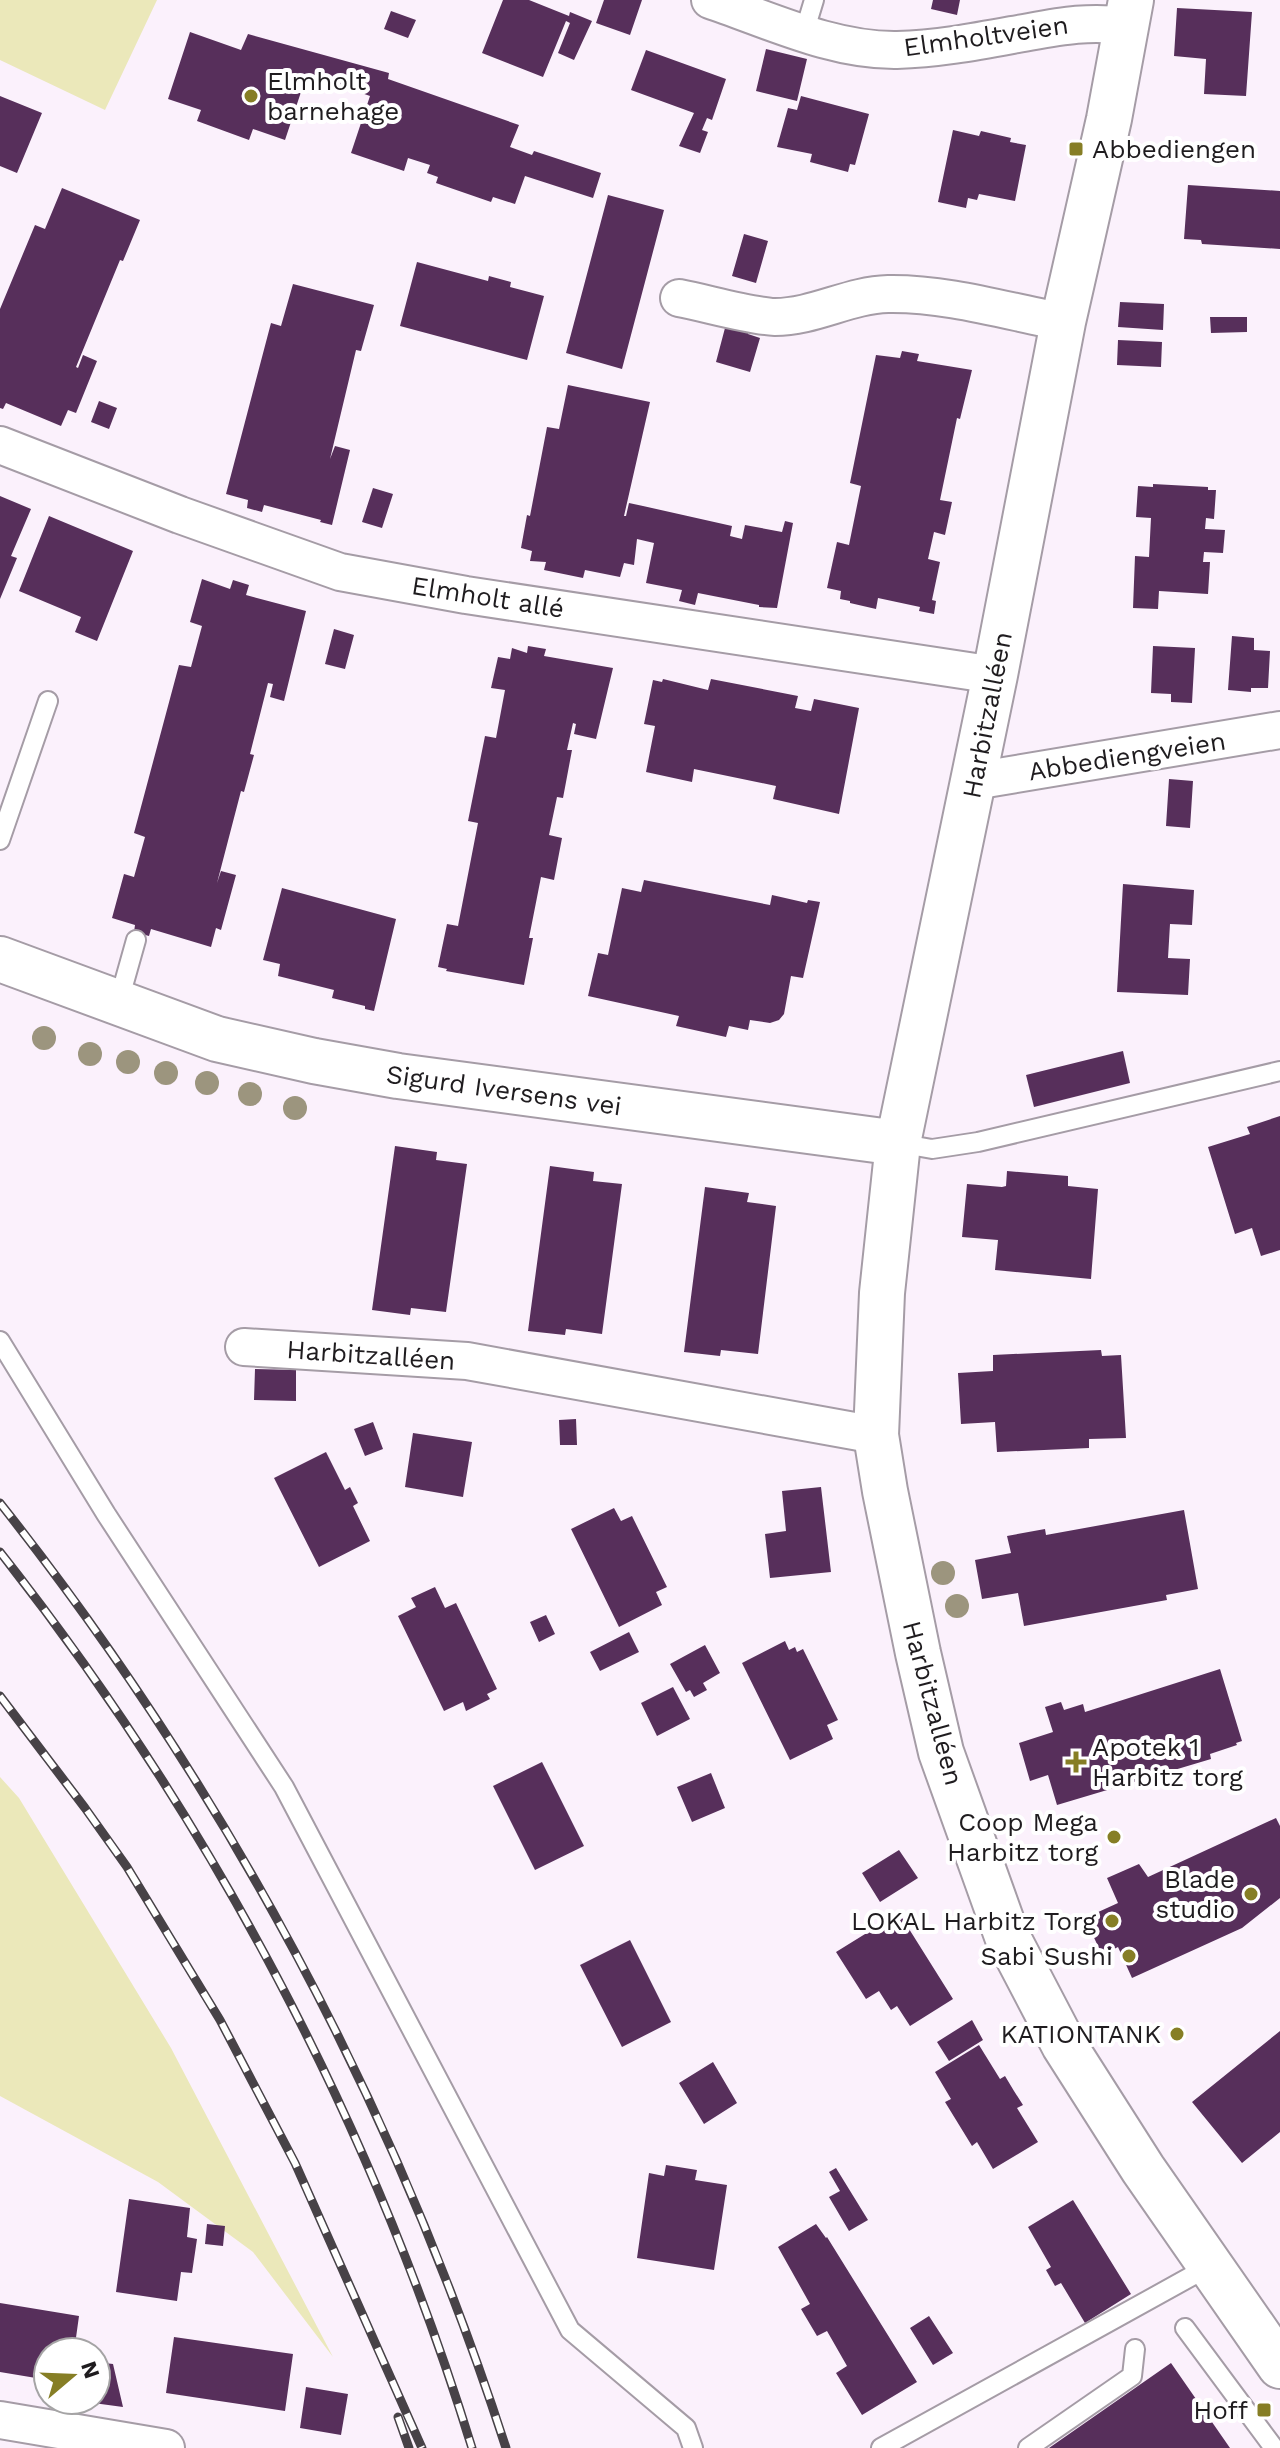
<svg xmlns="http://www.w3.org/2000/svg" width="1280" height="2448" font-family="'Work Sans',sans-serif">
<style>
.green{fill:#ebe8ba}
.building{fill:#572f5b}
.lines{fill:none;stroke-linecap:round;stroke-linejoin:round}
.lane-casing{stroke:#a59ca6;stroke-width:22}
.street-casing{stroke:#a59ca6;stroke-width:40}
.secondary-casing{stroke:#a59ca6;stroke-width:48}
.lane{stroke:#fff;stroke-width:18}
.street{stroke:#fff;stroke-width:36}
.secondary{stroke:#fff;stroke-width:44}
.rail-casing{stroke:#474247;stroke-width:9}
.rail{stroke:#fff;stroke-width:6;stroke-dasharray:18;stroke-linecap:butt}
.tree{fill:#9c957e}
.poi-dot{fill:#867e25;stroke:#fff;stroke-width:3}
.labels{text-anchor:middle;stroke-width:8;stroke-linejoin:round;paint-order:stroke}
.street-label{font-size:26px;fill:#1f1c1f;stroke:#fff}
.poi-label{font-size:26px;fill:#1f1c1f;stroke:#fff;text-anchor:end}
</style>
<rect width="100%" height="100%" fill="#fbf1fc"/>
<path class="green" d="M 0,0 L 157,0 L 105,110 L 0,60 Z
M 0,1777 L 19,1798 L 171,2048 L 333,2357 L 253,2252 L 158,2182 L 0,2096 Z"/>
<path class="building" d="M 503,0 L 529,0 L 569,16 L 570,12 L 592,21 L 574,60 L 558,53 L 570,23 L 566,21 L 543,77 L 482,53 Z
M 604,0 L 642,0 L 630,35 L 596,23 Z
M 933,0 L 960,0 L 957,15 L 931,9 Z
M 1177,8 L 1252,12 L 1246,96 L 1204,94 L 1206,59 L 1174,56 Z
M 391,11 L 416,20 L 408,38 L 384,29 Z
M 190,32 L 241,50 L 248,34 L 389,73 L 388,79 L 519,125 L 510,147 L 532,155 L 534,151 L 601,173 L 593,198 L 525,176 L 515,204 L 493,197 L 491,202 L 436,183 L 438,177 L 427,173 L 430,165 L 408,158 L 404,171 L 351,153 L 370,96 L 307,74 L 285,140 L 253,129 L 249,140 L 197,121 L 201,110 L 168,99 Z
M 766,49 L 807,59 L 797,101 L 756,91 Z
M 646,50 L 726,79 L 712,120 L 707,118 L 702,130 L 708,132 L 700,153 L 679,146 L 694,113 L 631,90 Z
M 0,96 L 42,113 L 17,173 L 0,166 Z
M 801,96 L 869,114 L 855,165 L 850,164 L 848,172 L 810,162 L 812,154 L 777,147 L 788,108 L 797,110 Z
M 953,130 L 979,136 L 981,131 L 1011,138 L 1010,142 L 1026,145 L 1015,201 L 979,194 L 977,200 L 968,198 L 966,208 L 938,202 Z
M 1188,185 L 1280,191 L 1280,249 L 1202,244 L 1201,240 L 1184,239 Z
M 62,188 L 140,220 L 123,261 L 120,260 L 76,367 L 78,368 L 83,355 L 97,361 L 76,413 L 68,410 L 61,426 L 6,403 L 3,409 L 0,408 L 0,309 L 35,225 L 45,229 Z
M 608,195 L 664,210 L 622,369 L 566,353 Z
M 744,234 L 768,241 L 756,283 L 732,276 Z
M 417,262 L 488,281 L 489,276 L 511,282 L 510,287 L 544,296 L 527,360 L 400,326 Z
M 293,284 L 374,305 L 361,351 L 356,350 L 330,459 L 335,446 L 350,450 L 332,525 L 320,522 L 321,520 L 264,505 L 262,512 L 247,508 L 248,500 L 226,494 L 271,323 L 281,326 Z
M 1120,302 L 1164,304 L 1163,330 L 1118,327 Z
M 1210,317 L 1247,317 L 1247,332 L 1211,333 Z
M 731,324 L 749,329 L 748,334 L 760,338 L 750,372 L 716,362 L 725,328 L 729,329 Z
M 1118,340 L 1162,342 L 1161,367 L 1117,365 Z
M 902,351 L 919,354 L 917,361 L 972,370 L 960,419 L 957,418 L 940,500 L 952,502 L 945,535 L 934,532 L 928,559 L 940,562 L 932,600 L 936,601 L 934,614 L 919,611 L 920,607 L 878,598 L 876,609 L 850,603 L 850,601 L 840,599 L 841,591 L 827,588 L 837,542 L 849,545 L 861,486 L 850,483 L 876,355 L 900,358 Z
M 568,385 L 650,402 L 624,516 L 626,516 L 629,503 L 643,506 L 732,526 L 730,536 L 742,539 L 745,525 L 782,532 L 785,521 L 793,523 L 777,608 L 759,607 L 759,605 L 698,593 L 695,605 L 679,601 L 682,590 L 646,583 L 654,543 L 637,539 L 634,565 L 624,563 L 620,577 L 585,570 L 583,578 L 544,570 L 546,562 L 530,561 L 532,551 L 521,548 L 527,515 L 530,516 L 547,427 L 559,429 Z
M 99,401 L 117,408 L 109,429 L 91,422 Z
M 1153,484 L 1208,487 L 1208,490 L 1216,490 L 1214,519 L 1206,518 L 1205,529 L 1225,530 L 1223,553 L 1204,552 L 1203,562 L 1210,562 L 1208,594 L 1159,591 L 1158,609 L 1133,608 L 1135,556 L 1149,557 L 1151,518 L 1136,517 L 1138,486 L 1153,487 Z
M 373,488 L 393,494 L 382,528 L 362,522 Z
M 0,496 L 31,509 L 11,556 L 17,558 L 0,599 Z
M 49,516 L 133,551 L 97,641 L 75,632 L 81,617 L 19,591 Z
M 202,579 L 230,589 L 233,580 L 249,585 L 246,595 L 306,611 L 284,701 L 270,697 L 273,684 L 268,683 L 250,754 L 254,755 L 244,792 L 241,791 L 217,883 L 221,871 L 236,875 L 221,930 L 216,928 L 211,947 L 151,929 L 149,936 L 134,932 L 135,925 L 112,918 L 124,874 L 134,877 L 145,837 L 134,833 L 179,665 L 191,667 L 202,626 L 190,622 Z
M 334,629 L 354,635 L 345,669 L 325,664 Z
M 1232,636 L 1254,638 L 1254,650 L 1270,651 L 1268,688 L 1251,688 L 1251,692 L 1228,690 Z
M 528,646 L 546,649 L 544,656 L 613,668 L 596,739 L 574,734 L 576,724 L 573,723 L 567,750 L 572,750 L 563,798 L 557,797 L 549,835 L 562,838 L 554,880 L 541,877 L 529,938 L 533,938 L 524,985 L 446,971 L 447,969 L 438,967 L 447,924 L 458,926 L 478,823 L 468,821 L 485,736 L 496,738 L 505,690 L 491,688 L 498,657 L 510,659 L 512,648 L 527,653 Z
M 1153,646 L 1195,648 L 1192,703 L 1171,702 L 1171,694 L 1151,693 Z
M 663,679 L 708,690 L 711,679 L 798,696 L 795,708 L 811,711 L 814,699 L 859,708 L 839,814 L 773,799 L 776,786 L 694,769 L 692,782 L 646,772 L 655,726 L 644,724 L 653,680 L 662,682 Z
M 1169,779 L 1193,781 L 1190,828 L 1166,826 Z
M 644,880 L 770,905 L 772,895 L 807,903 L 808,900 L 820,902 L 803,978 L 791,976 L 784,1014 L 779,1020 L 770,1023 L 750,1020 L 748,1030 L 729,1026 L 726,1037 L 676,1026 L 679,1016 L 588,996 L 598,953 L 608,955 L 622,888 L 641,892 Z
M 1123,884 L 1194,890 L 1192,925 L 1170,924 L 1168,958 L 1190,959 L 1188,995 L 1117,992 Z
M 282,888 L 396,919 L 374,1011 L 365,1009 L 365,1006 L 332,998 L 334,990 L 278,976 L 280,964 L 263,960 Z
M 1123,1051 L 1130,1083 L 1034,1107 L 1026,1075 Z
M 1280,1116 L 1280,1250 L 1261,1256 L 1252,1228 L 1235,1234 L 1208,1147 L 1250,1134 L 1247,1127 Z
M 395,1146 L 437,1152 L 436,1160 L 467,1164 L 446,1312 L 411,1308 L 410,1315 L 372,1310 Z
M 550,1166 L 594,1172 L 593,1181 L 622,1184 L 602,1334 L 566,1329 L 565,1335 L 528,1331 Z
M 1007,1171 L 1068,1176 L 1068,1186 L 1098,1189 L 1091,1279 L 995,1270 L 998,1240 L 962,1237 L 967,1184 L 1002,1187 L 1006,1186 Z
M 705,1187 L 749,1193 L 747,1202 L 776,1206 L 758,1354 L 721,1350 L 720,1356 L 684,1352 Z
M 1101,1350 L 1102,1356 L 1121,1355 L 1126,1438 L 1089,1439 L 1089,1448 L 997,1452 L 995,1422 L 961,1424 L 958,1373 L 993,1371 L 993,1355 Z
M 255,1369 L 296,1370 L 296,1401 L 254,1400 Z
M 576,1419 L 577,1445 L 560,1445 L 559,1420 Z
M 373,1422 L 383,1449 L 365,1456 L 354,1429 Z
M 413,1433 L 472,1442 L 463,1497 L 405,1487 Z
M 326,1452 L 345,1490 L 350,1487 L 358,1503 L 353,1506 L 370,1541 L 319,1567 L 274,1478 Z
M 821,1487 L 831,1572 L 770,1578 L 765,1534 L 786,1531 L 782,1491 Z
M 614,1508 L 621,1521 L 632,1516 L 667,1587 L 656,1592 L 662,1605 L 619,1627 L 571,1529 Z
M 1184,1510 L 1198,1589 L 1166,1595 L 1167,1600 L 1024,1626 L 1018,1593 L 982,1599 L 975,1560 L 1011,1553 L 1007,1536 L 1045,1529 L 1046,1535 Z
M 435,1587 L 445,1608 L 456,1603 L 497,1689 L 487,1694 L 490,1699 L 466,1711 L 463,1702 L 444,1711 L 398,1616 L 416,1607 L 411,1598 Z
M 546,1615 L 555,1634 L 539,1642 L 530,1622 Z
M 629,1632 L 639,1652 L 600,1671 L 590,1652 Z
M 785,1641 L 789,1650 L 795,1647 L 797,1652 L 803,1649 L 838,1720 L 827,1725 L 833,1739 L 790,1760 L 742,1663 Z
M 705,1645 L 720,1673 L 703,1683 L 707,1690 L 694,1697 L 690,1690 L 686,1692 L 670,1664 Z
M 1220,1669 L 1242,1741 L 1236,1743 L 1237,1745 L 1210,1754 L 1211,1759 L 1057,1805 L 1048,1775 L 1030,1781 L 1019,1743 L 1053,1732 L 1045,1707 L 1061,1702 L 1064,1710 L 1083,1704 L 1085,1712 Z
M 673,1687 L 690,1719 L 657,1736 L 641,1703 Z
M 542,1762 L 584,1846 L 535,1870 L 493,1786 Z
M 711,1773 L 725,1808 L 692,1822 L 677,1787 Z
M 1276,1818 L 1280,1826 L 1280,1898 L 1242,1928 L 1132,1978 L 1118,1947 L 1102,1955 L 1085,1918 L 1118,1903 L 1107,1878 L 1139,1864 L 1148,1877 Z
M 899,1850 L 918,1878 L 880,1902 L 862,1873 Z
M 899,1913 L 953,1999 L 910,2026 L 897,2006 L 891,2010 L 879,1991 L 866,1999 L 836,1952 Z
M 630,1940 L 671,2022 L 622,2047 L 580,1965 Z
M 972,2020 L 983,2040 L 949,2061 L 937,2042 Z
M 1280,2031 L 1280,2132 L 1242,2163 L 1192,2102 Z
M 979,2045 L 1000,2079 L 1005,2076 L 1014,2091 L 1023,2105 L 1017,2108 L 1038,2142 L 993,2169 L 977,2142 L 972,2146 L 945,2102 L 951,2099 L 935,2072 Z
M 713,2062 L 737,2103 L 704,2124 L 679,2083 Z
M 666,2165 L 697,2170 L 695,2180 L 727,2185 L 714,2270 L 637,2258 L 649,2173 L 664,2176 Z
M 836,2168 L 868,2220 L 849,2231 L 829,2197 L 840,2191 L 829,2172 Z
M 129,2199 L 190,2208 L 187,2237 L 197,2239 L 192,2273 L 181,2272 L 177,2301 L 116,2292 Z
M 1073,2200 L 1131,2294 L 1085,2323 L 1061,2283 L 1055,2286 L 1046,2270 L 1051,2267 L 1028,2227 Z
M 207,2224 L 225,2226 L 223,2246 L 205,2244 Z
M 816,2224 L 826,2238 L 827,2237 L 917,2382 L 862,2415 L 836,2373 L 847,2366 L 827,2331 L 817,2336 L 801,2309 L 810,2304 L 778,2247 Z
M 0,2303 L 79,2316 L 74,2352 L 48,2352 L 48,2380 L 0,2372 Z
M 929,2316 L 953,2353 L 933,2365 L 910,2328 Z
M 174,2337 L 293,2354 L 285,2411 L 166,2393 Z
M 96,2362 L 113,2364 L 123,2407 L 86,2402 L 96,2400 Z
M 1171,2363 L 1230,2448 L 1049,2448 Z
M 306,2387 L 348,2394 L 341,2435 L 300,2428 Z"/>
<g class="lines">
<defs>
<path id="lane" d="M 804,33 L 814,0
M 0,840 L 48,701
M 118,1004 L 136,940
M 898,1143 L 932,1149 L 978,1142 L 1280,1071
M 0,1341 L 106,1514 L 284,1787 L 570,2330 L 686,2428 L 693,2448
M 1185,2328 L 1274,2448
M 881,2448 L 1210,2266
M 1028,2448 L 1132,2376 L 1135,2349"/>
<path id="street" d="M 710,0 C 769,20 833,51 897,50 C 936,49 974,42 1012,35 C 1053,28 1084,20 1126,26
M 679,298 C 706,303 749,316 775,317 C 814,317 849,295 888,294 C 947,293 1006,311 1063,322
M 0,445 L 180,515 L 340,572 L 466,595 L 995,675
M 974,781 L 1280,730
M 244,1347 L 467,1361 L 876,1435
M 0,2420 L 166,2448"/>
<path id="secondary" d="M 1131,0 L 1109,119 L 1063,322 L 995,675 L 898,1143 L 882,1293 L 876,1435 L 885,1491 L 918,1653 L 941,1752 L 1007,1936 L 1064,2045 L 1143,2169 L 1280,2366
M 0,959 L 217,1039 L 314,1061 L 398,1076 L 898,1143"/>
</defs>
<use href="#lane" class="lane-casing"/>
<use href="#street" class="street-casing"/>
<use href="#secondary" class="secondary-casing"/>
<use href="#lane" class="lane"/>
<use href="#street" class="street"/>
<use href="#secondary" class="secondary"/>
<defs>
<path id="rail" d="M 0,1503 C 224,1786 395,2105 506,2448
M 0,1552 C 210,1818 372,2123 472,2448
M 0,1696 L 85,1808 L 127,1867 L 220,2020 L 295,2163 L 422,2448
M 398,2417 L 409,2448"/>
</defs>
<use href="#rail" class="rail-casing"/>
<use href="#rail" class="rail"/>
</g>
<g class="tree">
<circle cx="44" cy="1038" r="12"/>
<circle cx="90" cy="1054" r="12"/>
<circle cx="128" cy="1062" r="12"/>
<circle cx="166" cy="1073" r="12"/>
<circle cx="207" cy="1083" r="12"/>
<circle cx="250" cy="1094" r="12"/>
<circle cx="295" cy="1108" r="12"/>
<circle cx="943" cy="1573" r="12"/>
<circle cx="957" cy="1606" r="12"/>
</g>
<g class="poi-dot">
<circle cx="251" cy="96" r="8"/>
<rect x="1068" y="141" width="16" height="16" rx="4"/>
<path d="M1072 1750h8v8h8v8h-8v8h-8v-8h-8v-8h8z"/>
<circle cx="1114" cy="1837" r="8"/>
<circle cx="1251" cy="1894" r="8"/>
<circle cx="1112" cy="1921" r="8"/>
<circle cx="1129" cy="1956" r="8"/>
<circle cx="1177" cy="2034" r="8"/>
<rect x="1256" y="2402" width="16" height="16" rx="4"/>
</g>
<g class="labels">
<g class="street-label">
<text transform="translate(986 36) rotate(-8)" y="9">Elmholtveien</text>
<text transform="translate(488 597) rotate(9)" y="9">Elmholt allé</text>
<text transform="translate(987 715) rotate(-79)" y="9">Harbitzalléen</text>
<text transform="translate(1127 756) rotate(-9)" y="9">Abbediengveien</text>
<text transform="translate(504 1090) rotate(8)" y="9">Sigurd Iversens vei</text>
<text transform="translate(371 1355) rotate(4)" y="9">Harbitzalléen</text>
<text transform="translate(933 1703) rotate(75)" y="9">Harbitzalléen</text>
</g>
<g class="poi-label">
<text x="267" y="90" text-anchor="start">Elmholt<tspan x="267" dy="30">barnehage</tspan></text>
<text x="1092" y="158" text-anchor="start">Abbediengen</text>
<text x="1092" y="1756" text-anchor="start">Apotek 1<tspan x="1092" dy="30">Harbitz torg</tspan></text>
<text x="1098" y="1831">Coop Mega<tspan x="1098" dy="30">Harbitz torg</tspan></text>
<text x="1235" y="1888">Blade<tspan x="1235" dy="30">studio</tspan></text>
<text x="1096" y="1930">LOKAL Harbitz Torg</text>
<text x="1113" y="1965">Sabi Sushi</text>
<text x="1161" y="2043">KATIONTANK</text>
<text x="1248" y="2419">Hoff</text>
</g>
</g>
<g transform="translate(72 2376) rotate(71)"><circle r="38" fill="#ffffff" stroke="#a5a4a5" stroke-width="2"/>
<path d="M0-6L14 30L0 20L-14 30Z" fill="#867e25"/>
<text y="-12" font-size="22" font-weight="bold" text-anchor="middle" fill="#1f1c1f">N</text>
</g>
</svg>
